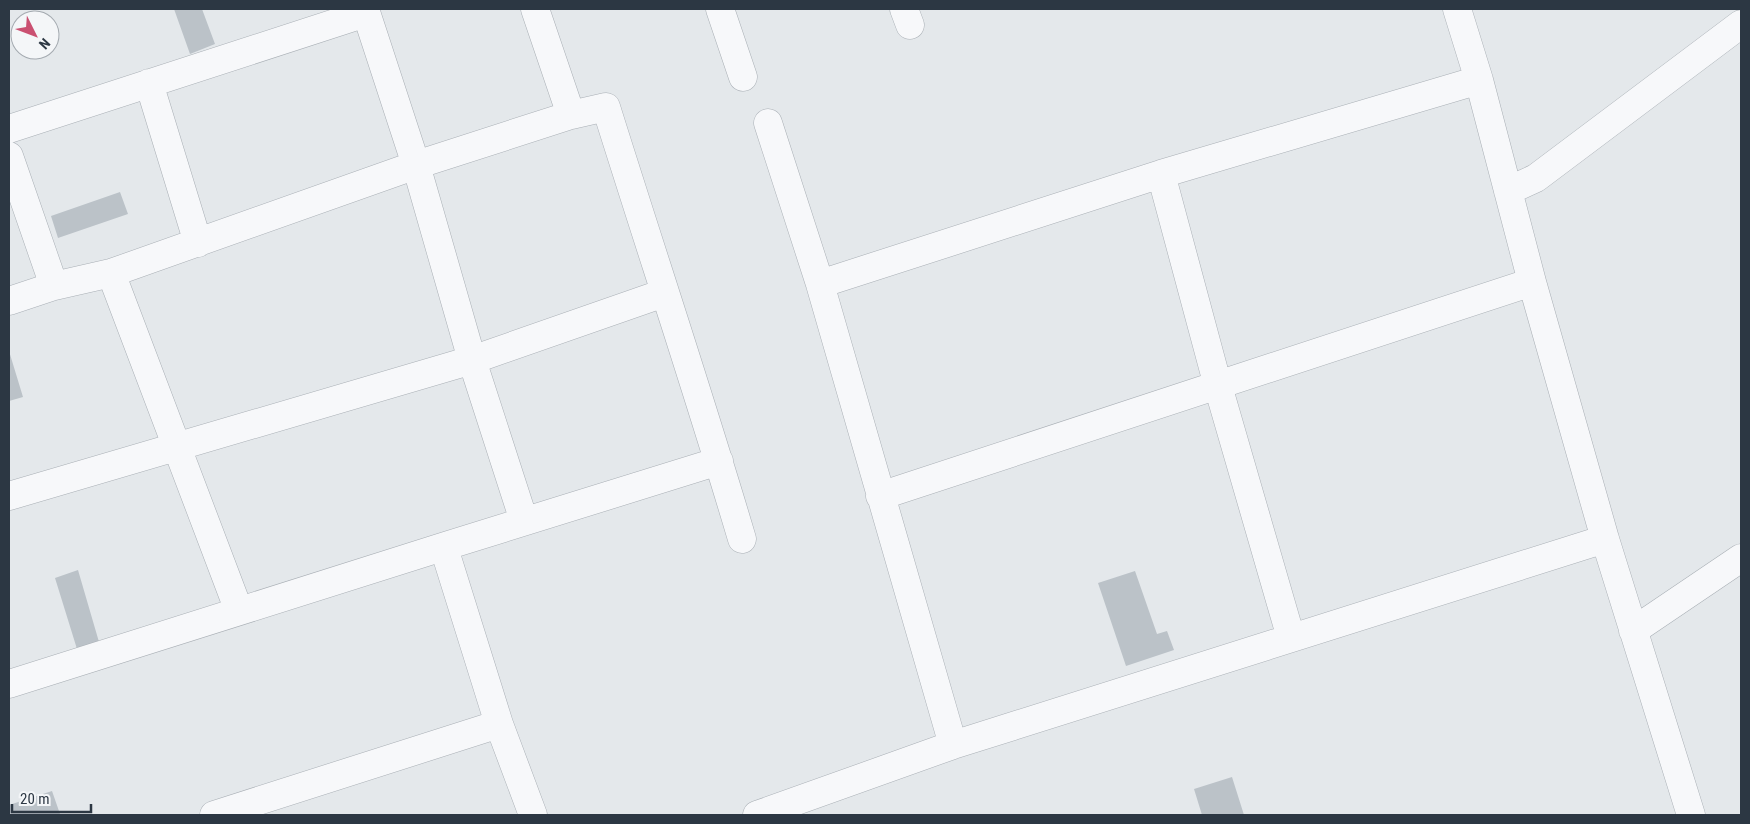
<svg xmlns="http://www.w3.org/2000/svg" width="1750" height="824" font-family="'Roboto Condensed',sans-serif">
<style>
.building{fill:#bbc2c8}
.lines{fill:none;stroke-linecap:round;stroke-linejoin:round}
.minor-casing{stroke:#a9afb5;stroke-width:29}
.minor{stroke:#f7f8fa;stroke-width:28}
</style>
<rect width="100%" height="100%" fill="#e4e8eb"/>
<path class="building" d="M 174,9 L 202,9 L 215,44 L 190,54 Z
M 120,192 L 128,214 L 58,238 L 51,216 Z
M 9,351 L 23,397 L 9,401 Z
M 78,570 L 99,642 L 77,649 L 55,578 Z
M 1135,571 L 1157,634 L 1167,631 L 1174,650 L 1126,666 L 1098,583 Z
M 1232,777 L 1244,815 L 1202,815 L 1194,789 Z
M 52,791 L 60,814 L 56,815 L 9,815 L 9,805 Z"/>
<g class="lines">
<defs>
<path id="minor" d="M 365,9 L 416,165 L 472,360 L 524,521
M 535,9 L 571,115
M 720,9 L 743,77
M 904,9 L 910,25
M 1457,9 L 1479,80 L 1532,282 L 1605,539 L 1691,815
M 149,83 L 198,243
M 768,123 L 820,284 L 953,745
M 9,129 L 366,13
M 9,156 L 54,286
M 1161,174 L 1218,386 L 1291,638
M 1508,191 L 1536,178 L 1741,24
M 111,273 L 239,611
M 820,284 L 1161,174 L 1479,80
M 9,301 L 54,286 L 111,273 L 416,165 L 571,115 L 606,107 C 651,251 699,394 742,539
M 9,496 L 472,360 L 664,293
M 880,496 L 1532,282
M 444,548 L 499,724 L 533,815
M 1633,631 L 1741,558
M 9,684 C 245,609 482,534 719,461
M 214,815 L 499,724
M 757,815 L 953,745 L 1605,539"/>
</defs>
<use href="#minor" class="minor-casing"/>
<use href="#minor" class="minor"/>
</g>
<rect width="1750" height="824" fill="none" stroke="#2c3743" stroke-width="20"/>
<g transform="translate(35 35) rotate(132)"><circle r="24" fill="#f4f6f8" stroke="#a4aab0"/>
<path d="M0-4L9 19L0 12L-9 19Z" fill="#ca5071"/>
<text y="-8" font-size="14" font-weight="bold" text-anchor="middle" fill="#2c3743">N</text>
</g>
<path d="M12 804v8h79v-8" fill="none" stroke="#2c3743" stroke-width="2.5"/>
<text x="20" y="804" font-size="15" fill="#2c3743" stroke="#f4f6f8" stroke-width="4" paint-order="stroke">20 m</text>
</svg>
